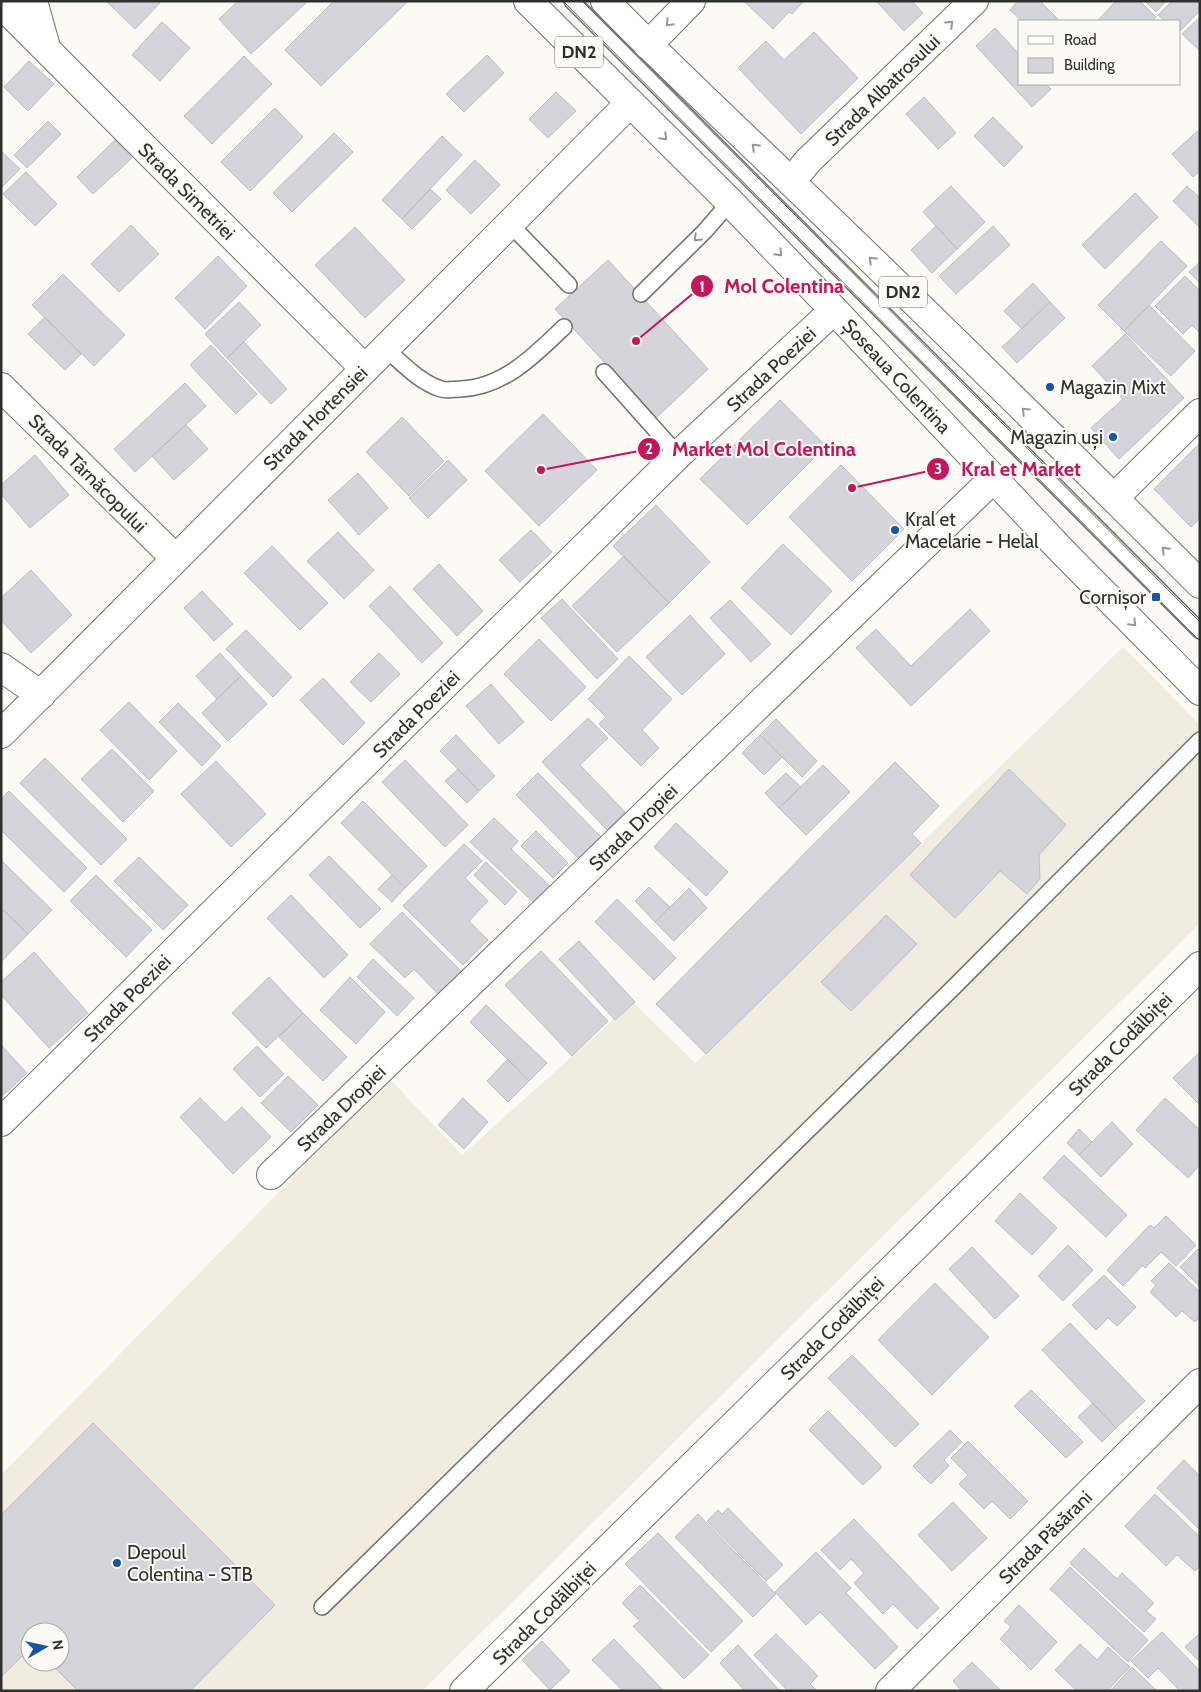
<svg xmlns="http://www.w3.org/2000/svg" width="1201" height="1692" font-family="Cabin,sans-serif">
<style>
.built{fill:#f0ede0;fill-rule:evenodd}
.building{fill:#d5d4da;stroke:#bdbcc2}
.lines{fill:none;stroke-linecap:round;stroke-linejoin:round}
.service-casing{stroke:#71706b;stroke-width:18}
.minor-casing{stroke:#71706b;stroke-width:30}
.tertiary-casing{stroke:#71706b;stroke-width:30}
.primary-casing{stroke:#71706b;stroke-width:30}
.service{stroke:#fff;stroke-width:15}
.minor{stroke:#fff;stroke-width:28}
.tertiary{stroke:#fff;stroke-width:28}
.primary{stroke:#fff;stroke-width:28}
.tram{stroke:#5c5b59;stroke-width:1}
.oneway{stroke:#979796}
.poi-dot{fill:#1654a5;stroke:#fbfaf4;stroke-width:2}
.labels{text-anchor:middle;stroke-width:4;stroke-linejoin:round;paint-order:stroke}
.shield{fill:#fbfaf4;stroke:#6c6c69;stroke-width:1}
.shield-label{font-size:18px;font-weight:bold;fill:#2f2f2d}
.street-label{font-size:19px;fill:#2f2f2d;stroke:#fbfaf4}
.poi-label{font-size:19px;fill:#2f2f2d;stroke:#fbfaf4;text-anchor:start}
.leader{fill:none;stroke:#c2185b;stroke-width:2}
.callout-dot{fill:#c2185b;stroke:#fbfaf4;stroke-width:2}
.mark-label{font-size:15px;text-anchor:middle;font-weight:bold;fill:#fff}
.callout-label{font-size:20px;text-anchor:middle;font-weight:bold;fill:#c2185b;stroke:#fbfaf4;stroke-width:4;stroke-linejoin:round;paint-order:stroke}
</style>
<rect width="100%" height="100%" fill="#fbfaf4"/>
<path class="built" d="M 1123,647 L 1200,725 L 1200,923 L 422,1691 L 1,1691 L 1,1475 L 390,1079 L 462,1155 L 633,1002 L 695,1063 ZM 30,1632 L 60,1632 L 60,1662 L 30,1662 Z"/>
<path class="building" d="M 158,1 L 160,3 L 135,29 L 107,2 Z
M 238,1 L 308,1 L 251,54 L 219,19 Z
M 334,1 L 408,1 L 321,86 L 285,50 Z
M 744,1 L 804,1 L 792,14 L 789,12 L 773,29 Z
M 876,1 L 912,1 L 923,13 L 904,31 Z
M 1018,1 L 1040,1 L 1060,21 L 1022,21 L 1010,10 Z
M 1116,1 L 1140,1 L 1156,17 L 1152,21 L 1097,21 Z
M 1145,1 L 1166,1 L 1156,12 Z
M 1172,1 L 1200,1 L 1200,11 L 1180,31 L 1180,21 L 1165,21 L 1158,15 Z
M 1200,17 L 1200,49 L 1199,50 L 1182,34 Z
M 162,22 L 190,48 L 160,81 L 132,55 Z
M 995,28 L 1020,55 L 1020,84 L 1046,84 L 1051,89 L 1032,107 L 976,46 Z
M 814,32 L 858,78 L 801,134 L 738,68 L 766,41 L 784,60 Z
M 487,55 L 504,73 L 464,112 L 446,94 Z
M 244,56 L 272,84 L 212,144 L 184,116 Z
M 29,61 L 54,84 L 28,111 L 4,87 Z
M 556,92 L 576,111 L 548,138 L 529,119 Z
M 924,97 L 956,133 L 938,149 L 906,114 Z
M 275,108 L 303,137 L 250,191 L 221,162 Z
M 993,117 L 1023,147 L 1004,167 L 974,136 Z
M 48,121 L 61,134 L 27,168 L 14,155 Z
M 1200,129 L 1200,171 L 1193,177 L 1172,154 Z
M 334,133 L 353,152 L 292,212 L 273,193 Z
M 442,136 L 462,155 L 402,219 L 382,200 Z
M 115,140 L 132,158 L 93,194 L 77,177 Z
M 1,151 L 20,169 L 1,188 Z
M 475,160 L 500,185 L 471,214 L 446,190 Z
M 26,172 L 57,204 L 35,226 L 3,194 Z
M 951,186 L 985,222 L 957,249 L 923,212 Z
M 1187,186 L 1200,198 L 1200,228 L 1173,201 Z
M 430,189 L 441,199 L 412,229 L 402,219 Z
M 1135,193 L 1158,217 L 1105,269 L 1082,245 Z
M 131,225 L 159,254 L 119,292 L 91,264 Z
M 936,226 L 957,249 L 932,273 L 911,250 Z
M 993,226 L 1010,245 L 956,294 L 939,276 Z
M 355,227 L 405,280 L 365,318 L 315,265 Z
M 1161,241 L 1187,266 L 1124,331 L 1098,305 Z
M 218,256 L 247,286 L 205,329 L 175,298 Z
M 608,260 L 708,369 L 656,418 L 555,309 Z
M 1200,262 L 1200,283 L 1189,272 Z
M 63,274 L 125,335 L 94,366 L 32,305 Z
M 1185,276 L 1200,291 L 1200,333 L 1192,325 L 1183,334 L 1155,306 Z
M 1033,283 L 1050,302 L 1022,329 L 1004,311 Z
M 239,302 L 261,325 L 227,358 L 205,334 Z
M 1050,302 L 1065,318 L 1017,363 L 1002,347 Z
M 1149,305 L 1195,351 L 1171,376 L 1124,331 Z
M 45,317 L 81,354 L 65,370 L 28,334 Z
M 1125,334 L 1184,398 L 1119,459 L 1091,428 L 1123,399 L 1092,366 Z
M 244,342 L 287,389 L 271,404 L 227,358 Z
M 211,345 L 257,394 L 236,414 L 190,365 Z
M 185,383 L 206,406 L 135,472 L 114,449 Z
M 780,400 L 826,446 L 747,525 L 700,479 Z
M 543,414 L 597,470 L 539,526 L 485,471 Z
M 402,417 L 444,461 L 409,496 L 366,452 Z
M 186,425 L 208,449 L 174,480 L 152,456 Z
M 1200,443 L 1200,518 L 1191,527 L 1154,489 Z
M 35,455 L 69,495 L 30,528 L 1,494 L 1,485 Z
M 448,460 L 467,480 L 428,518 L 409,498 Z
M 841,465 L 904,529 L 852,581 L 789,517 Z
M 358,473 L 388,508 L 359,535 L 328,500 Z
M 656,505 L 710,562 L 669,603 L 613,546 Z
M 531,530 L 552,552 L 520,582 L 499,560 Z
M 338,532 L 374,570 L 344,599 L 307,561 Z
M 783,544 L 832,591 L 791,635 L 741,588 Z
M 272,546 L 328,603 L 300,630 L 244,573 Z
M 624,556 L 669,603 L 617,652 L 572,606 Z
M 439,564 L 483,611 L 457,636 L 413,589 Z
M 31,570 L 72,615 L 31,653 L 1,620 L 1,598 Z
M 390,586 L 443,643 L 422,663 L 369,606 Z
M 202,591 L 233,624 L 214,641 L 184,608 Z
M 562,599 L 618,659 L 597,679 L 541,618 Z
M 730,600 L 771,644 L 751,662 L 710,618 Z
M 970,609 L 990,631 L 911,706 L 856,648 L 876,629 L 911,666 Z
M 690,615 L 725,654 L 682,695 L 646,657 Z
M 246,630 L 292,677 L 273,697 L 226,649 Z
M 539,639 L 586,687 L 551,721 L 504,674 Z
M 220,653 L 241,676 L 217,699 L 196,676 Z
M 379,653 L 400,674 L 371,702 L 350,682 Z
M 629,656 L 672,699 L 642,730 L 659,748 L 641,766 L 599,724 L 606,717 L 588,699 Z
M 241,676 L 267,704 L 228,741 L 202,713 Z
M 323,678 L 365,723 L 343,745 L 300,700 Z
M 491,684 L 524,722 L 499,744 L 466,706 Z
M 129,702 L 177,751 L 149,780 L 100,730 Z
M 178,703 L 221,746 L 202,766 L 159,722 Z
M 588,718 L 608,738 L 580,765 L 625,812 L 607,830 L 542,762 Z
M 776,719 L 817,761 L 802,777 L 760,735 Z
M 456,735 L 495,776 L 479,791 L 440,751 Z
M 760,735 L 782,757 L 764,775 L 742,753 Z
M 112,749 L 154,791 L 123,822 L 81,779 Z
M 45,758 L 127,839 L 101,865 L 20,783 Z
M 405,760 L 468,825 L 445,847 L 382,782 Z
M 216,761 L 266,814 L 231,847 L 181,794 Z
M 895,762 L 939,806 L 912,834 L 921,843 L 706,1054 L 656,1004 Z
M 823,765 L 850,792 L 806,835 L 779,808 Z
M 458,769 L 479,791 L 467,803 L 445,781 Z
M 1009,769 L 1066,825 L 1039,855 L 1040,879 L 1027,894 L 1000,871 L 955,918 L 910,875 Z
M 538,773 L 602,838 L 580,860 L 516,795 Z
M 786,773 L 801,787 L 779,808 L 765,793 Z
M 9,791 L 87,868 L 64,892 L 1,830 L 1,799 Z
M 363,801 L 427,866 L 405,888 L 341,823 Z
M 494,818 L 518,841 L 511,849 L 550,886 L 534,903 L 470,842 Z
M 676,823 L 728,872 L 706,896 L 654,847 Z
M 536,831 L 568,863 L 553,878 L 521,846 Z
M 464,844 L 482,861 L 465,878 L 488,901 L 469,921 L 488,940 L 463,965 L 403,906 Z
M 329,856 L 381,909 L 360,928 L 309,875 Z
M 139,857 L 188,905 L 163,930 L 114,881 Z
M 1,860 L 52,910 L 28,934 L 1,908 Z
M 486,862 L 517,892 L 505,905 L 474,875 Z
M 96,875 L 152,930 L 126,957 L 70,901 Z
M 392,875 L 405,888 L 392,902 L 378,889 Z
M 649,887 L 670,907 L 655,922 L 635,901 Z
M 689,888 L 707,908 L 674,941 L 655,922 Z
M 291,895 L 348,955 L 324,978 L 267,918 Z
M 617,899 L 676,958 L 654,980 L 595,922 Z
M 1,908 L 28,934 L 1,962 Z
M 402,912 L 462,972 L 439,995 L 414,969 L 405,978 L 370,944 Z
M 886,915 L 917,944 L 851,1011 L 821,982 Z
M 579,941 L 635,1002 L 615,1020 L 559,959 Z
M 541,951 L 608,1021 L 572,1056 L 505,985 Z
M 34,952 L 88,1013 L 49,1048 L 1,995 L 1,982 Z
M 373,959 L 414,998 L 397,1016 L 357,977 Z
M 269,977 L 303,1013 L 266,1048 L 232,1013 Z
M 350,977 L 385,1012 L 356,1044 L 320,1010 Z
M 486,1005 L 547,1063 L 529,1081 L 470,1022 Z
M 303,1013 L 347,1057 L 323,1081 L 279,1037 Z
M 1,1045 L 27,1073 L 1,1097 Z
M 257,1046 L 284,1074 L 260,1097 L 233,1069 Z
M 1200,1052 L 1200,1105 L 1173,1078 Z
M 508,1059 L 529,1081 L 508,1102 L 487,1081 Z
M 288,1076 L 318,1105 L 291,1132 L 261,1103 Z
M 200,1098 L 225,1123 L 242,1107 L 271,1137 L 233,1174 L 180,1117 Z
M 463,1098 L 488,1122 L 464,1149 L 438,1125 Z
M 1165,1098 L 1200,1130 L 1200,1165 L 1188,1178 L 1136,1130 Z
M 1112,1122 L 1133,1144 L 1101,1177 L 1079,1155 Z
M 1079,1129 L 1092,1142 L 1079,1155 L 1067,1143 Z
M 1064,1155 L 1127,1215 L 1106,1237 L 1043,1178 Z
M 1020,1193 L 1057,1228 L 1032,1255 L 995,1221 Z
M 1166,1216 L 1196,1245 L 1176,1266 L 1161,1252 L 1145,1268 L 1143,1265 L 1123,1286 L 1107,1270 L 1150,1225 L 1154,1228 Z
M 1068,1245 L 1093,1270 L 1063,1301 L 1038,1276 Z
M 972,1247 L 1019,1296 L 995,1319 L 949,1269 Z
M 1198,1249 L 1200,1251 L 1200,1287 L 1180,1267 Z
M 1169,1263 L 1200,1292 L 1200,1317 L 1195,1322 L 1182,1311 L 1176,1317 L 1150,1292 L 1156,1285 L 1151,1281 Z
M 1104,1275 L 1136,1307 L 1117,1326 L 1108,1318 L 1096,1330 L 1072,1305 Z
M 935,1283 L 989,1337 L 932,1395 L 878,1340 Z
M 1070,1323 L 1145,1401 L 1116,1428 L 1042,1350 Z
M 852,1355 L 919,1424 L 895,1447 L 828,1378 Z
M 1031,1390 L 1083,1442 L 1066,1458 L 1014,1406 Z
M 1093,1403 L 1116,1428 L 1102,1442 L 1078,1417 Z
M 828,1411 L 882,1467 L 863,1485 L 809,1430 Z
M 93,1423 L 275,1605 L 190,1691 L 78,1691 L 49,1662 L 60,1662 L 60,1632 L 30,1632 L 30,1648 L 1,1677 L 1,1515 Z
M 950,1430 L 962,1442 L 944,1460 L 949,1466 L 931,1484 L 913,1466 Z
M 968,1441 L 1028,1501 L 1010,1519 L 992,1501 L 984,1509 L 959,1484 L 968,1475 L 951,1458 Z
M 1184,1460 L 1200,1476 L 1200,1530 L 1157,1488 Z
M 1155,1494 L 1200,1537 L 1200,1566 L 1195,1571 L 1177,1555 L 1166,1566 L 1125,1526 Z
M 953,1502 L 987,1538 L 952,1571 L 918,1535 Z
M 728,1508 L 783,1565 L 766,1581 L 707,1521 L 718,1510 L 722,1514 Z
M 698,1514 L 776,1594 L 753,1617 L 675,1537 Z
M 854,1519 L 939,1608 L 917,1629 L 893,1604 L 883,1614 L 854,1583 L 864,1573 L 851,1559 L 840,1570 L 821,1550 Z
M 658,1533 L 743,1621 L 711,1652 L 625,1564 Z
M 1084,1548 L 1117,1579 L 1122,1573 L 1154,1603 L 1146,1611 L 1156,1619 L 1144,1632 L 1070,1563 Z
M 816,1552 L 851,1588 L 846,1593 L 898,1647 L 875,1669 L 820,1612 L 806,1625 L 775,1592 Z
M 1070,1567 L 1148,1640 L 1128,1662 L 1050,1589 Z
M 640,1585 L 709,1655 L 684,1679 L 633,1626 L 640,1621 L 622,1603 Z
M 1019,1605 L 1057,1642 L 1031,1670 L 1000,1639 L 1011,1627 L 1004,1621 Z
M 1162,1632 L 1200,1671 L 1200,1691 L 1180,1691 L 1158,1668 L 1148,1678 L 1131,1661 Z
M 1200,1633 L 1200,1662 L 1185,1647 Z
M 776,1634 L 818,1676 L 810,1684 L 817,1691 L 788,1691 L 754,1655 Z
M 614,1639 L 664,1691 L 623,1691 L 592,1660 Z
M 542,1641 L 570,1671 L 550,1690 L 522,1660 Z
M 1080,1644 L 1097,1660 L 1108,1647 L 1130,1667 L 1107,1691 L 1077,1691 L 1055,1670 Z
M 738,1645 L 780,1691 L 745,1691 L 720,1663 Z
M 972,1662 L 1001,1691 L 962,1691 L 953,1681 Z
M 1132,1667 L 1157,1691 L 1110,1691 Z"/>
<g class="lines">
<defs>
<path id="service" d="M 572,1 L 1200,631
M 509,223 L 569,285
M 641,294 L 705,231 L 730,202
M 385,348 C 402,363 419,382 441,389 C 446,391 455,389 460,389 C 503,388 535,355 564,327
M 604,372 L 678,455
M 322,1607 L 955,986 L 1200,740"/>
<path id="minor" d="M 33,1 L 46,47
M 1,4 L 364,368
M 1,387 L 175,558
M 1114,498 L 1200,413
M 1,667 L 41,695
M 1,1122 L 678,455 L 834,310
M 271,1175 L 994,478
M 890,1691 L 1200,1383"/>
<path id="tertiary" d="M 648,45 L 691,1
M 791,182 L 808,161 L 974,1
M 1,734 L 630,103
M 464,1691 L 1200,966"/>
<path id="primary" d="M 528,1 L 730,202 L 834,310 L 1062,551 L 1200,691
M 605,1 C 665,63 729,122 791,182 C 929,315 1065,449 1200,584"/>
</defs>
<use href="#service" class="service-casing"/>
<use href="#minor" class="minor-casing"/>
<use href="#tertiary" class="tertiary-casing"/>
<use href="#primary" class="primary-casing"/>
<use href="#service" class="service"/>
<use href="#minor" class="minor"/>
<use href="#tertiary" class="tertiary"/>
<use href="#primary" class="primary"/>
<path class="tram" d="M 563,1 L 1200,641
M 582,1 L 1200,622"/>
</g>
<defs><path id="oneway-chevron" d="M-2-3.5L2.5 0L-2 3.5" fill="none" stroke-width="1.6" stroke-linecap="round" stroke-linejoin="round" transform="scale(1.25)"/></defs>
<g class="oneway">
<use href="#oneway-chevron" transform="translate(669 23) rotate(134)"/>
<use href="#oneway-chevron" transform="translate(950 24) rotate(-44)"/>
<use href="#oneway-chevron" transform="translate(664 137) rotate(45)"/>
<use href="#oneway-chevron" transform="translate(755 147) rotate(-136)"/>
<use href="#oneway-chevron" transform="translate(697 238) rotate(136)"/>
<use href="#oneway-chevron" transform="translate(779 253) rotate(46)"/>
<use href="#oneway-chevron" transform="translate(872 260) rotate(-136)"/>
<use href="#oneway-chevron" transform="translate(1025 411) rotate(-136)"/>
<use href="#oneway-chevron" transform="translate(1165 550) rotate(-135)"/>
<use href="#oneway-chevron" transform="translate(1133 623) rotate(45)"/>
</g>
<g class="poi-dot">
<circle cx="1050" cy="387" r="5"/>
<circle cx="1113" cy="437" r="5"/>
<circle cx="895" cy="530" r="5"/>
<rect x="1151" y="592" width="10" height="10" rx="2.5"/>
<circle cx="117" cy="1563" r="5"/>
</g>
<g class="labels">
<g class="shield">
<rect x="555" y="36.5" width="48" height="31" rx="4"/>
<rect x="879" y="276.5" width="48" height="31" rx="4"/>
</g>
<g class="shield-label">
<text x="579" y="58">DN2</text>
<text x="903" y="298">DN2</text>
</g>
<g class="street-label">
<text transform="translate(882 90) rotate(-44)" y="7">Strada Albatrosului</text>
<text transform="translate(187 191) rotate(45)" y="7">Strada Simetriei</text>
<text transform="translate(771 369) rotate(-43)" y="7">Strada Poeziei</text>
<text transform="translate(897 376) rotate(47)" y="7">Șoseaua Colentina</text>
<text transform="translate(315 418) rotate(-45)" y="7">Strada Hortensiei</text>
<text transform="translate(88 473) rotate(45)" y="7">Strada Târnăcopului</text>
<text transform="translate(416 714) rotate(-45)" y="7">Strada Poeziei</text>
<text transform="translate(633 827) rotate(-44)" y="7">Strada Dropiei</text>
<text transform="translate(127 998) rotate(-45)" y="7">Strada Poeziei</text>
<text transform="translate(1120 1044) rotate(-45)" y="7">Strada Codălbiței</text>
<text transform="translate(341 1108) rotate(-44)" y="7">Strada Dropiei</text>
<text transform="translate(832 1328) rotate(-45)" y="7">Strada Codălbiței</text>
<text transform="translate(1045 1537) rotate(-45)" y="7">Strada Păsărani</text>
<text transform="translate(544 1613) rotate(-45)" y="7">Strada Codălbiței</text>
</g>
<g class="poi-label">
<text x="1060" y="394">Magazin Mixt</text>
<text x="1103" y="444" text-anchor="end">Magazin uși</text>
<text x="905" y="526">Kral et<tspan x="905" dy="22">Macelarie - Helal</tspan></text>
<text x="1146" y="604" text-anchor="end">Cornișor</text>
<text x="127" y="1559">Depoul<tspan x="127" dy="22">Colentina - STB</tspan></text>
</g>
</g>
<path class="leader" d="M636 341L702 286M541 470L649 449M852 488L938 469"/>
<g class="callout-dot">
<circle cx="636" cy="341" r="5"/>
<circle cx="541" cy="470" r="5"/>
<circle cx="852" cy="488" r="5"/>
<circle cx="702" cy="286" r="12"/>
<circle cx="649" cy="449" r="12"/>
<circle cx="938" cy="469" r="12"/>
</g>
<g class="mark-label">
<text x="702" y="292">1</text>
<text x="649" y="454">2</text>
<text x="938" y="474">3</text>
</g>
<g class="callout-label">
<text x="784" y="293">Mol Colentina</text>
<text x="764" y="456">Market Mol Colentina</text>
<text x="1021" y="476">Kral et Market</text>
</g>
<rect width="1201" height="1692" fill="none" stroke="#2f2f2d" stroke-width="5"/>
<rect x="1018" y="20" width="162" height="65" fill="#fbfaf4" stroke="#a9a9a4"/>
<rect x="1028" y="36" width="25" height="8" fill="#ffffff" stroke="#a9a9a4"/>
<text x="1064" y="45" font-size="15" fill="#2f2f2d">Road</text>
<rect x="1028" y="58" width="25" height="15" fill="#d5d4da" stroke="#a9a9a4"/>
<text x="1064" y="70" font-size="15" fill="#2f2f2d">Building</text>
<g transform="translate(45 1647) rotate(81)"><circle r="24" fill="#fbfaf4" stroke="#a9a9a4"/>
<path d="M0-4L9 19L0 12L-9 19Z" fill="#1654a5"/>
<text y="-8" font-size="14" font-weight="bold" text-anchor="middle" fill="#2f2f2d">N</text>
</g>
</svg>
